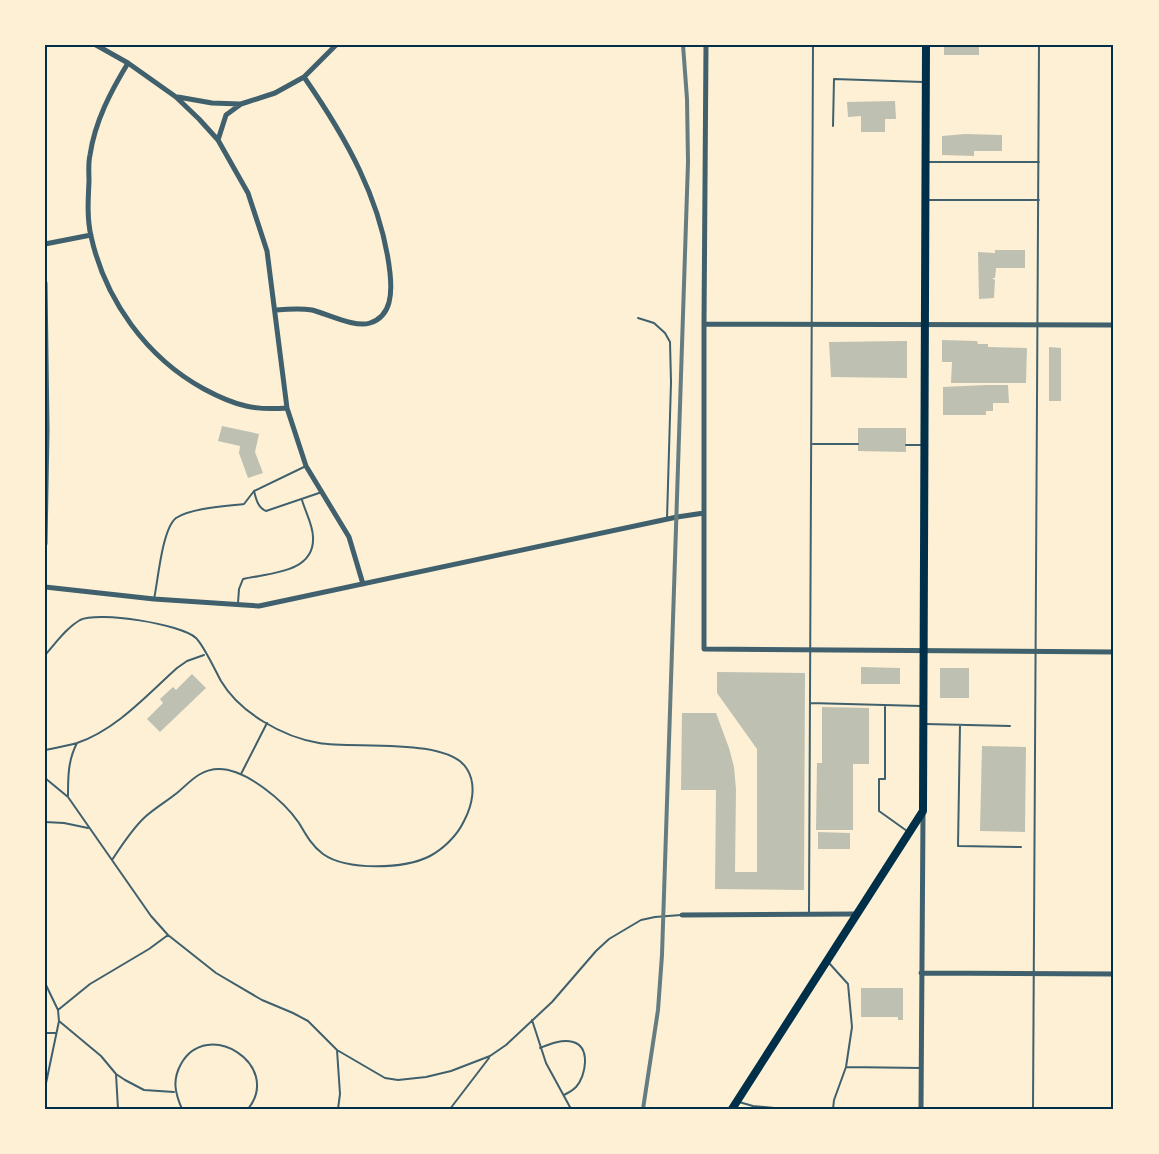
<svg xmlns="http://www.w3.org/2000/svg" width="1159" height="1154" font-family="'PT Sans Narrow',sans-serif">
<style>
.building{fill:#bec0b2}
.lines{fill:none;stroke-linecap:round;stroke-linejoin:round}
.service{stroke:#3f606c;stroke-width:2}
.minor{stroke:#3f606c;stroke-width:5}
.primary{stroke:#003049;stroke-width:8}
.rail{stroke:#657d81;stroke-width:4}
.neatline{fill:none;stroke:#003049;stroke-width:2}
</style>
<rect width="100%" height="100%" fill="#fdf0d5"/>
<path class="building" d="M 944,45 L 979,45 L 979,55 L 944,55 Z
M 895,101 L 896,119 L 885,119 L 885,132 L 861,132 L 861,116 L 848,117 L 847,102 Z
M 965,134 L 1002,135 L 1002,151 L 974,151 L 974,156 L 942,155 L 942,136 Z
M 995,250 L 1025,250 L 1025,268 L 996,268 L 995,278 L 992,278 L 995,280 L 994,298 L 979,299 L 978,252 L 995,253 Z
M 942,340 L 977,341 L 978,344 L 988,344 L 988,347 L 1027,348 L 1026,383 L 951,383 L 952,362 L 942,362 Z
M 907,341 L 907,378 L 831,377 L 829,342 Z
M 1049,347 L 1061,348 L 1061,401 L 1049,401 Z
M 986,385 L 1008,385 L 1009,403 L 993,403 L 993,411 L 986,411 L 986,415 L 943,415 L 943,387 Z
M 222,426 L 259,434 L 255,452 L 263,473 L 248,478 L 239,453 L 240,446 L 218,441 Z
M 858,428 L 906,428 L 906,452 L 858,451 Z
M 861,667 L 900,668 L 900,684 L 861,684 Z
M 940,668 L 969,668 L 969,698 L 940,698 Z
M 717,672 L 805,673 L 804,890 L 715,889 L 716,790 L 681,790 L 682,713 L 716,713 L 729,748 L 734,767 L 736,789 L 735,872 L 757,872 L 757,749 L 717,693 Z
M 192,674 L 206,688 L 160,732 L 147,719 L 163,703 L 160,699 L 173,687 L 176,690 Z
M 822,707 L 869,708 L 869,764 L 853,764 L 853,830 L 816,830 L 817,763 L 822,763 Z
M 982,746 L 1026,747 L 1025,832 L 980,831 Z
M 818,832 L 850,833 L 850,849 L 818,849 Z
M 861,988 L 903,988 L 903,1020 L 898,1020 L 898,1017 L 861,1017 Z"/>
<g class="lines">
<path class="service" d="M 833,126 L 834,79 L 923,82
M 929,162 L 1039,162
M 928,200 L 1039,200
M 638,318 L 654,323 L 665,333 L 670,342 L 671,382 L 667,519
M 813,444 L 858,444
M 906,445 L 922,445
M 254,491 C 256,499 258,508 266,511 L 322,492
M 154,599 C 158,581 162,529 176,518 C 191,508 227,506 244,504 L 254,491 L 306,466
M 238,603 L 239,589 L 243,579 C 269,573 315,573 313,537 C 313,525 305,511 302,500
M 45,655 C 56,643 66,628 80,620 C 99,611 181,624 196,638 C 204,646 215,670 221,681 C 240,713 283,737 319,743 C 353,749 448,737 467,769 C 477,785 472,806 464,821 C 457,836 443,849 430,856 C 405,869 347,871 323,854 C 312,846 306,835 299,823 C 284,801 246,769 219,769 C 200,769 190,782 177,793 C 167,801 155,808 145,817 C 132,829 122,845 112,860
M 810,703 L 921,706
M 885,705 L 885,779 L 879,779 L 879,811 L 907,831
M 926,724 L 1010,726
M 960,725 L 958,846 L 1021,847
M 45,750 C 55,748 67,746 77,743 C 116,730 147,695 177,668 L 187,661 L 204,655
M 241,774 L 267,723
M 45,778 L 68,797 L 151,916 L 168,935 L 216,973 L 262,1000 L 293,1013 L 308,1021 L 337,1050 L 385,1078 L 398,1080 L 426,1077 L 451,1071 L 490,1056 L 506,1045 L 552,1002 L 596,951 L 609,939 L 641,920 L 655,917 L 681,915
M 68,796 C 68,777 68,760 77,743
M 45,822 L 64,823 L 88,828
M 809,912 L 813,45
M 829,963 L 848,984 L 852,1027 L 846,1067 L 834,1100 L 833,1109
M 45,983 L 58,1010 L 59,1021 L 45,1088
M 58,1010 L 90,984 L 149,949 L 168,935
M 532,1020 L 546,1063 L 571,1109
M 59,1021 L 101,1056 L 116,1074 L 125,1080 L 144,1090 L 174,1092
M 45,1033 L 56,1033
M 540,1048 C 550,1044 562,1039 573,1042 C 591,1047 586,1076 576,1087 C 573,1090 568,1093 564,1095
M 337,1050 L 340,1094 L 338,1109
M 846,1067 L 921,1068
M 116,1074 L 118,1109
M 739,1102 L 753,1106 L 784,1109
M 182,1109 C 175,1093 172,1080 181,1064 C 207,1017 283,1065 248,1109
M 450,1109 L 489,1058
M 1033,1109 L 1039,45"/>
<path class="minor" d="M 96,45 L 128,63 L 176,97 L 199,119 L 218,140 L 248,193 L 267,251 L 287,408 L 306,466 L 349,537 L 363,584
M 706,45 L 704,324 L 704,649 L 1114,652
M 128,63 C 111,91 95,121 90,155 C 88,163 89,173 89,182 C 88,200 87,219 91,236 C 105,300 147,358 204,389 C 217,396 232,403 246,406 C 259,409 274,409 287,408
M 178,97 L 212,103 L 240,104
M 218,140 L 226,115 L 241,104 L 275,93 L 304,77 L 336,45
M 45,244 L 91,235
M 45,283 L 47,430 L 45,544
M 276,310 C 288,309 300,308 312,310 C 328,314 355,328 370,323 C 392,316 392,292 390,273 C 382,200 345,136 304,77
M 704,324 L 1114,325
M 45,587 L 154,599 L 259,606 L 677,517 L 704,513
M 682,915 L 856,914
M 921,973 L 1114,974
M 921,1109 L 923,814"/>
<path class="primary" d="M 732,1109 L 923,811 L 926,45"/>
<path class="rail" d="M 643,1109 L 658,1010 L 662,955 L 688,162 L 687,99 L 683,45"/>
</g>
<rect width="1159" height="1154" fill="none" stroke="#fdf0d5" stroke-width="93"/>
<rect x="46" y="46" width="1066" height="1062" class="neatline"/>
</svg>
